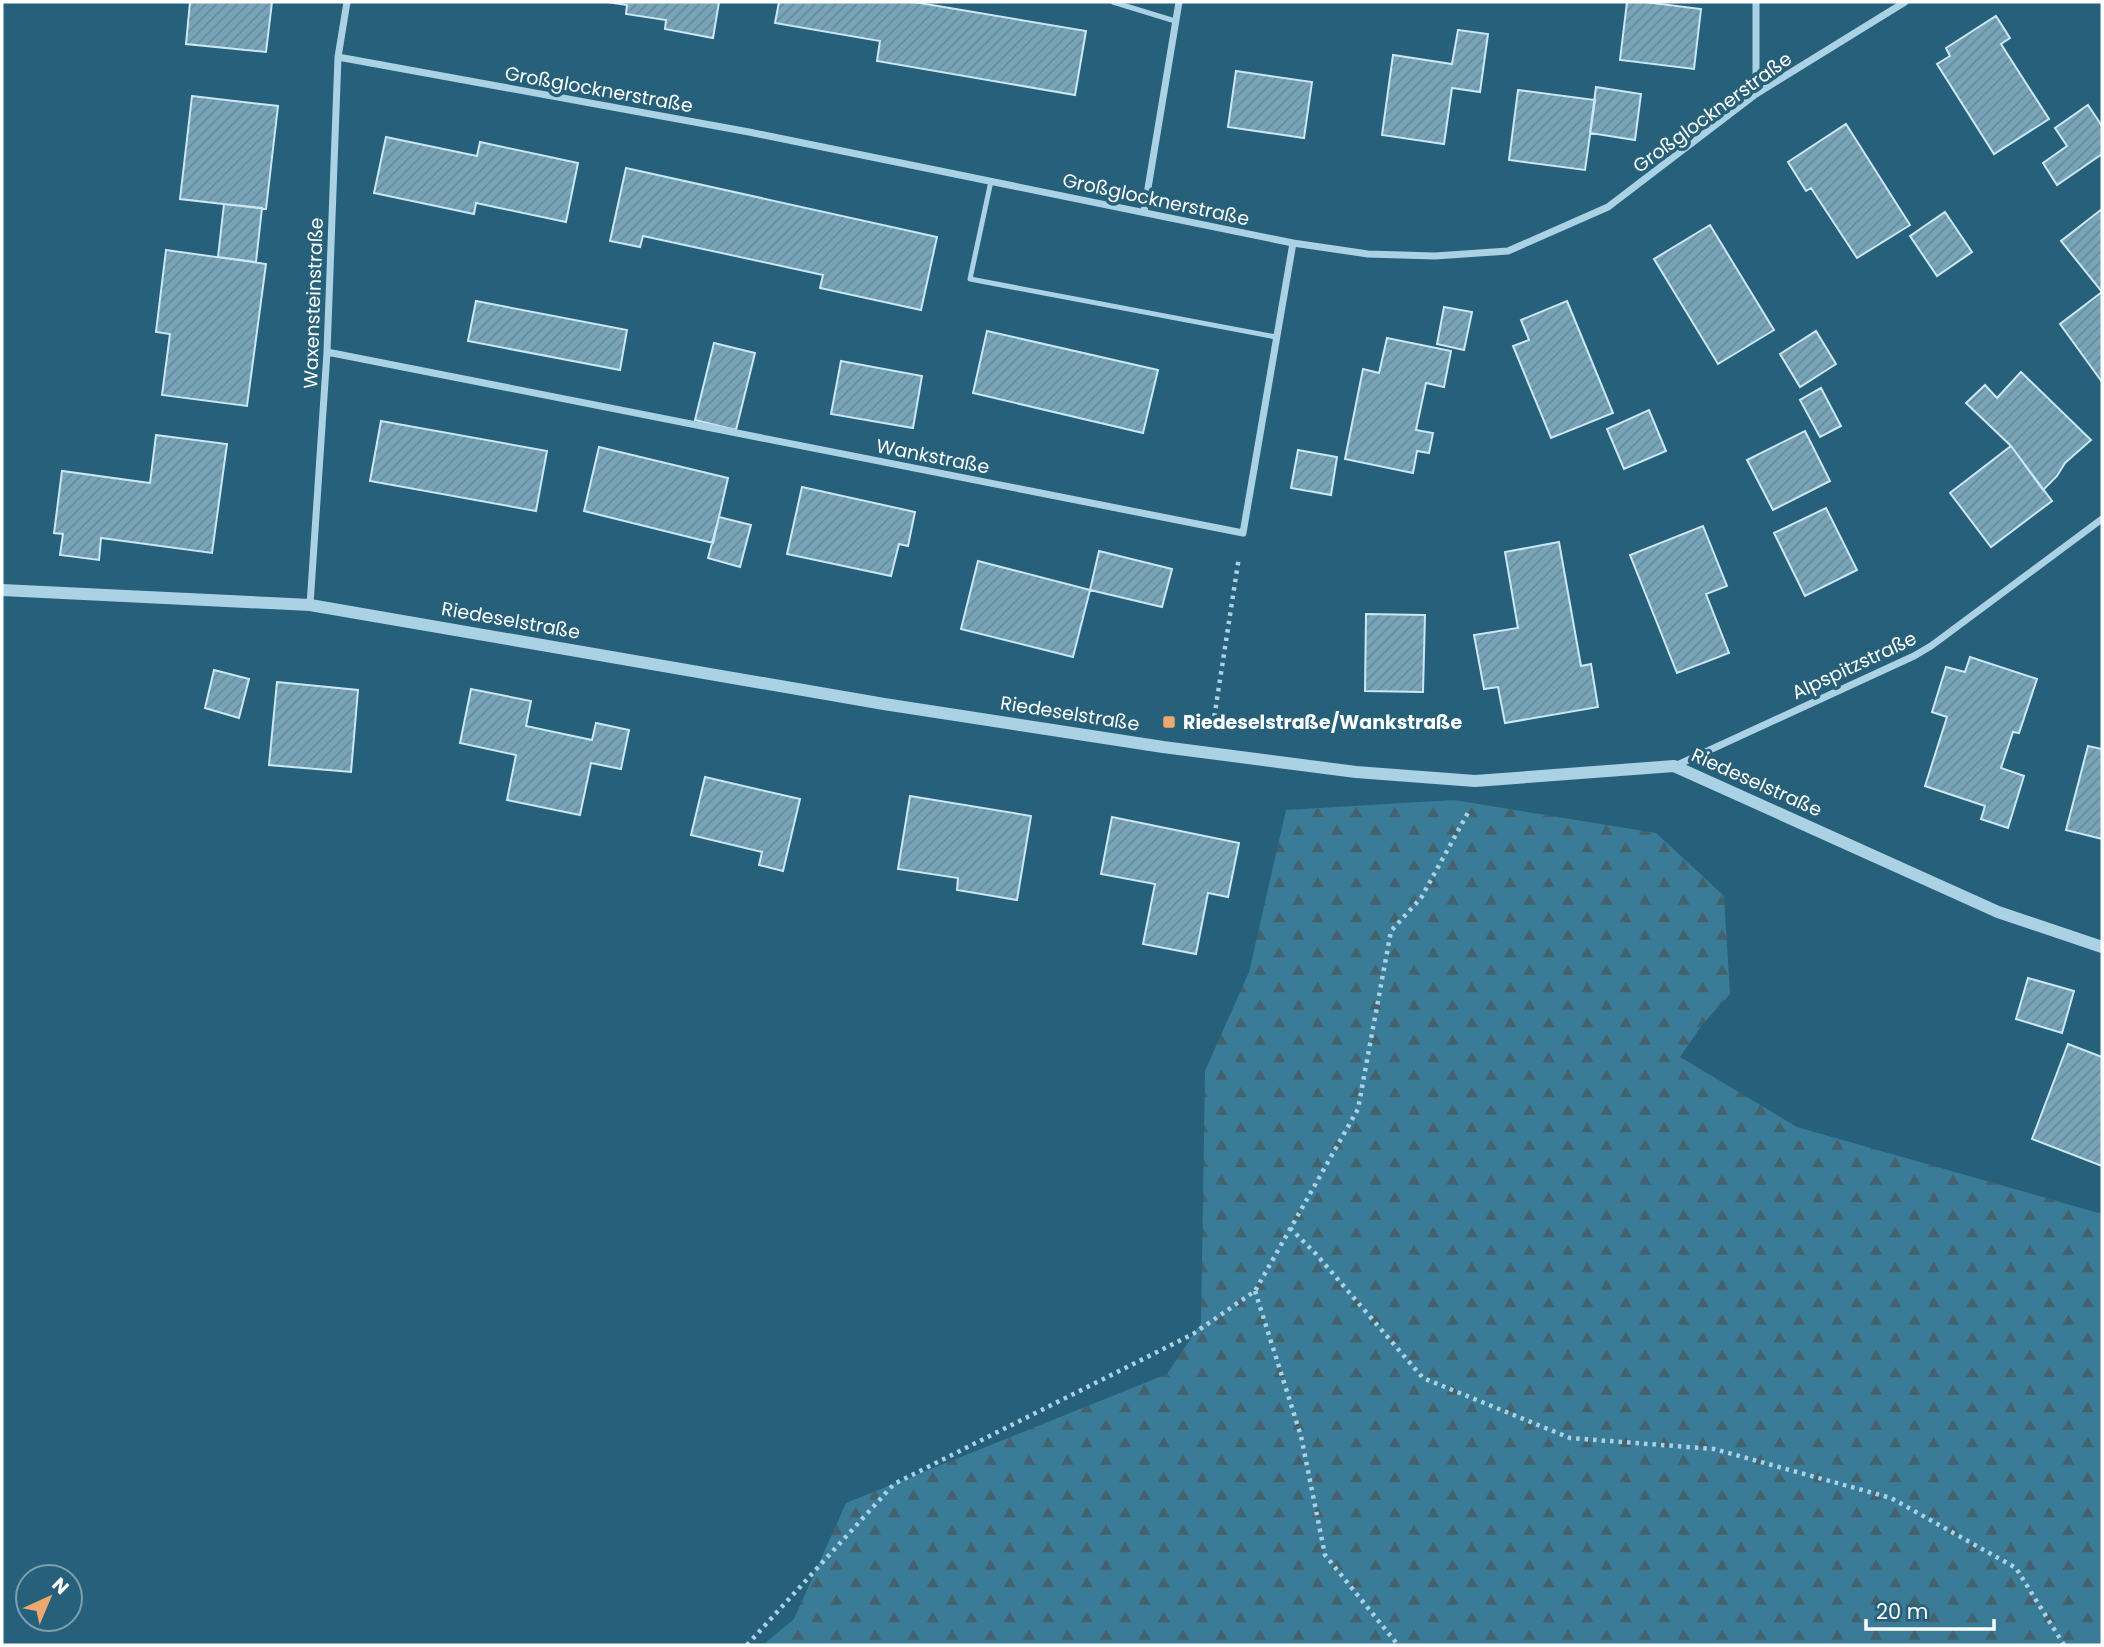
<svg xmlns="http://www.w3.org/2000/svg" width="2104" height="1647" font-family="Poppins,sans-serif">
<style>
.forest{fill:url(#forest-firs)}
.building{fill:url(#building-hatch);stroke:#cce7f3;stroke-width:2}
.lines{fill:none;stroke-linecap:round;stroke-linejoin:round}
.path{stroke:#aad2e4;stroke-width:4.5;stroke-dasharray:3.5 5;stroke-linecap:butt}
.service{stroke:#aad2e4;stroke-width:5}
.minor{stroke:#aad2e4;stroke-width:7}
.tertiary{stroke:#aad2e4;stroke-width:12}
.poi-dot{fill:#eca96f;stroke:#26607a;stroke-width:2.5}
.labels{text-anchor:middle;stroke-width:7;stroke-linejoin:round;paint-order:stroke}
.street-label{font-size:19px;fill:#fff;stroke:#26607a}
.poi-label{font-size:19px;font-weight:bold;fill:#fff;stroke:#26607a;text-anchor:start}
</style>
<defs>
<pattern id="forest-firs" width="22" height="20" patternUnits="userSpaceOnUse" patternTransform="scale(1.75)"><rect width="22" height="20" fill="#3a7b97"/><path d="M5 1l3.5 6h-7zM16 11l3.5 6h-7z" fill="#44616e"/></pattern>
<pattern id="building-hatch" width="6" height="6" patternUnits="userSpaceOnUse" patternTransform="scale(1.75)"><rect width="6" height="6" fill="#77a4b8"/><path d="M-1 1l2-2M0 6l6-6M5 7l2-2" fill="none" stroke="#6a8a98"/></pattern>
</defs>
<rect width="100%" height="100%" fill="#26607a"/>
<path class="forest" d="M 1454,800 L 1656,833 L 1724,896 L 1730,994 L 1702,1025 L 1680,1057 L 1797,1127 L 2102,1214 L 2102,1645 L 763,1645 L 794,1619 L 846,1503 L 1167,1374 L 1201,1323 L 1205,1071 L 1249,972 L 1286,810 Z"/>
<path class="building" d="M 190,2 L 272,2 L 266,52 L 186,44 Z
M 607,2 L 719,2 L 713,38 L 665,29 L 666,20 L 626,14 L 627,5 Z
M 779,2 L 914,2 L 1086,31 L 1075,95 L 877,61 L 880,41 L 775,23 Z
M 1627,2 L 1645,2 L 1701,9 L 1694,69 L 1620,60 Z
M 1996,16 L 2010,38 L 2001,44 L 2049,119 L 1994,154 L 1937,64 L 1950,56 L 1946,48 Z
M 1458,30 L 1488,34 L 1480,92 L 1452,88 L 1444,144 L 1382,135 L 1393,55 L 1452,64 Z
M 1236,71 L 1312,82 L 1304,138 L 1228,127 Z
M 1596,87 L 1641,94 L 1635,140 L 1590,133 Z
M 1518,90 L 1595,100 L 1585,170 L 1509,160 Z
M 192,96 L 278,106 L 266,209 L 180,199 Z
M 2088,105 L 2102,126 L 2102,154 L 2057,185 L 2043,163 L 2067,146 L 2055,128 Z
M 1846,124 L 1910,225 L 1857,258 L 1811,188 L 1806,191 L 1788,162 Z
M 386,137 L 477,156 L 480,142 L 578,163 L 566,222 L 476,203 L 474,214 L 374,193 Z
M 626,168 L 937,237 L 921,310 L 820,288 L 823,275 L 643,236 L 640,247 L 610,241 Z
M 224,204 L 262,208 L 256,262 L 218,257 Z
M 2102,209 L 2102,292 L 2061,241 Z
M 1945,212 L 1972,252 L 1937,276 L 1910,236 Z
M 1710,225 L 1774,330 L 1718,364 L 1654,259 Z
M 166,250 L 266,264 L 247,406 L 162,395 L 170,334 L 156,332 Z
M 2102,292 L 2102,382 L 2060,324 Z
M 476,301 L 627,330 L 620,370 L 468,341 Z
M 1567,301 L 1613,413 L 1551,438 L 1513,346 L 1529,340 L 1521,320 Z
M 1444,307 L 1472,312 L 1464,350 L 1437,344 Z
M 987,331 L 1158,370 L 1143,433 L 973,393 Z
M 1816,331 L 1836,364 L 1800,387 L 1780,354 Z
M 1387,338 L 1451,351 L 1444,387 L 1426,383 L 1416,430 L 1433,433 L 1429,453 L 1417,451 L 1413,473 L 1345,459 L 1363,369 L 1379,373 Z
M 714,343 L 755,353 L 736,430 L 695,420 Z
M 841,361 L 922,376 L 913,428 L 831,414 Z
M 2021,372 L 2091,440 L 2065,463 L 2057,476 L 2043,490 L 2011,446 L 1966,403 L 1985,385 L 1997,398 Z
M 1821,388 L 1841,426 L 1820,437 L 1800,400 Z
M 1649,410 L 1666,451 L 1624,469 L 1607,429 Z
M 381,421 L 547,451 L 536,511 L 370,481 Z
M 1805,431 L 1830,481 L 1773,510 L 1747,460 Z
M 156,435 L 227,444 L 212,553 L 101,538 L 99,560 L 60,555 L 63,534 L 54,533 L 62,471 L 150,483 Z
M 2011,446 L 2052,501 L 1991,547 L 1950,493 Z
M 599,447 L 728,478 L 713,543 L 584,511 Z
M 1298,450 L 1337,457 L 1331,495 L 1291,488 Z
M 802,487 L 915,512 L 908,546 L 899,544 L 891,576 L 787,554 Z
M 1826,508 L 1857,570 L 1805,596 L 1774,533 Z
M 719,517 L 751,525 L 740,567 L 708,558 Z
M 1703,526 L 1727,586 L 1706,594 L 1729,653 L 1677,673 L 1630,555 Z
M 1559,542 L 1581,666 L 1591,664 L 1598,707 L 1505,723 L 1498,687 L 1484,689 L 1474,635 L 1518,628 L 1505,552 Z
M 1099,551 L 1172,569 L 1162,607 L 1090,590 Z
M 978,561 L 1090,590 L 1073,657 L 961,629 Z
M 1366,614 L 1425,615 L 1423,692 L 1365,691 Z
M 1970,657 L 2037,679 L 2019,733 L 2013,732 L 2001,768 L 2024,776 L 2008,828 L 1981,819 L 1985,806 L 1925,786 L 1947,717 L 1932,712 L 1946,667 L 1965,672 Z
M 214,670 L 249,679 L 239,718 L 205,708 Z
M 277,682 L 358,690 L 351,772 L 269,765 Z
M 471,689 L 531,701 L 526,726 L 592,740 L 596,723 L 629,730 L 621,769 L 591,763 L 580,815 L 507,800 L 516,755 L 460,743 Z
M 2088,746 L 2102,749 L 2102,839 L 2066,830 Z
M 705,777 L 800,799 L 783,871 L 759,865 L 762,852 L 691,835 Z
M 910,796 L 1031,816 L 1017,900 L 957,890 L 958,878 L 898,869 Z
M 1112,817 L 1239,843 L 1228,897 L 1208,893 L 1196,954 L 1143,944 L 1155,884 L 1101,874 Z
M 2028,978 L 2074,991 L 2062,1033 L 2016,1019 Z
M 2068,1044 L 2102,1057 L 2102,1166 L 2032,1139 Z"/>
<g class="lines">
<path class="path" d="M 1213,725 L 1239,557
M 1290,1228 L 1316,1254 L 1423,1378 L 1570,1438 L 1714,1449 L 1891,1498 L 2016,1568 L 2064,1645
M 1255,1291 L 1301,1436 L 1325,1555 L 1398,1645
M 747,1645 L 894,1484 L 1193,1334 L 1255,1291 L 1358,1109 L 1391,931 L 1421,898 L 1470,809"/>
<path class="service" d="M 1113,2 L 1175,21
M 991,181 L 970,279 L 1276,337"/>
<path class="minor" d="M 1756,2 L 1756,94
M 338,57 L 749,132 L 1293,243 L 1368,254 L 1435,256 L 1508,251 L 1608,207 L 1756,94 L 1905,2
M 1144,212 L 1179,2
M 327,352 L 1243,533 L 1293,243
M 310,605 L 327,352 L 338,57 L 347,2
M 1675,766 L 1914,656 L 1931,646 L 2102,519"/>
<path class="tertiary" d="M 2,590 L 310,605 L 884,704 L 1163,747 L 1356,772 L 1475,781 L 1674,766 L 1998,912 L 2102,947"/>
</g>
<rect class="poi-dot" x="1162" y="715" width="14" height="14" rx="3.5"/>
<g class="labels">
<g class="street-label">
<text transform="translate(599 89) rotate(10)" y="7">Großglocknerstraße</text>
<text transform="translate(1712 112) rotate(-36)" y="7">Großglocknerstraße</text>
<text transform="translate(1156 199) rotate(12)" y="7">Großglocknerstraße</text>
<text transform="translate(313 303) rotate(-88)" y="7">Waxensteinstraße</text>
<text transform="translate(933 456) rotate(11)" y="7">Wankstraße</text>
<text transform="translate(511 620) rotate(10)" y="7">Riedeselstraße</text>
<text transform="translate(1854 665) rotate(-25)" y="7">Alpspitzstraße</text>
<text transform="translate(1070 713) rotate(9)" y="7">Riedeselstraße</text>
<text transform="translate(1757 782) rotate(24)" y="7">Riedeselstraße</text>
</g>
<g class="poi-label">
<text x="1183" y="729">Riedeselstraße/Wankstraße</text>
</g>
</g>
<rect width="2104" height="1647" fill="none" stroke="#ffffff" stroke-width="7"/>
<g transform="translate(49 1598) rotate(44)"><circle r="33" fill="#26607a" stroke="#7da0af" stroke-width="2"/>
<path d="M0-5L12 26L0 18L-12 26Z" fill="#eca96f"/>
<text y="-10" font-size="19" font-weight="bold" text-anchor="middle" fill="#ffffff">N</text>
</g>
<path d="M1866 1619v10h128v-10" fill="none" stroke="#ffffff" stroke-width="3.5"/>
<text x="1876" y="1619" font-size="21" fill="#ffffff" stroke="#26607a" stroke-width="5" paint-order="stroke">20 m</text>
</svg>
